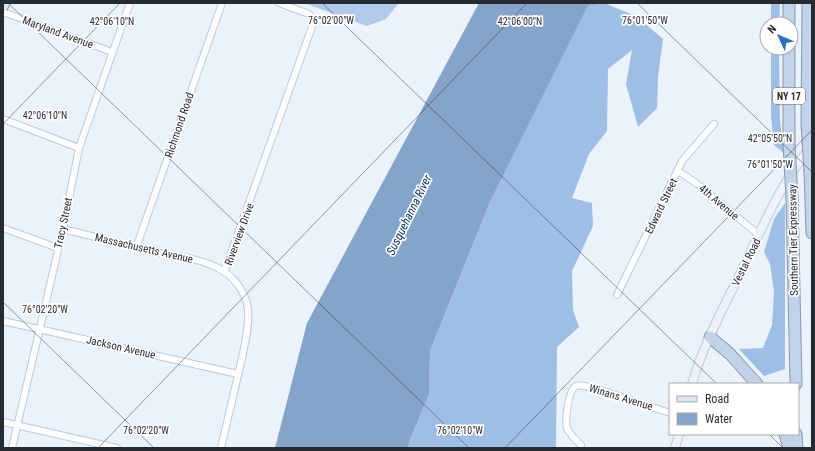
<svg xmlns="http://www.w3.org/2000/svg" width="815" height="451" font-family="'Roboto Condensed',sans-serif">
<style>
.green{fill:#afcaeb}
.forest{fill:#9fbee5}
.water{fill:#85a4ca}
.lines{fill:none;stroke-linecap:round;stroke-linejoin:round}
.street-casing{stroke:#bdcada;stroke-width:8}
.secondary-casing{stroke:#bdcada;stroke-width:10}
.primary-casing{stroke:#8b98a9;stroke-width:11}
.highway-casing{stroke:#8b98a9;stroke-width:13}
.street{stroke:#fff;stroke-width:6}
.secondary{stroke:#edf2f8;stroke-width:8}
.primary{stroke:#dae5f2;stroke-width:9}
.highway{stroke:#c2d3e9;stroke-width:11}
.highway-bridge-casing{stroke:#8b98a9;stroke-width:13;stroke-linecap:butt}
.highway-bridge{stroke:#c2d3e9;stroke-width:11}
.ticks{fill:none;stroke:#262b31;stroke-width:1;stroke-opacity:0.45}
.labels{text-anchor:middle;stroke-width:3.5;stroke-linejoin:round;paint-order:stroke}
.shield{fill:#fff;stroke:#676b6f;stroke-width:1}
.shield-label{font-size:10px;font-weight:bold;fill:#262b31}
.street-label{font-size:11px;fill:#262b31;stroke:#fff}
.water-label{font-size:12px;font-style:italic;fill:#063362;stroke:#fff}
.ticks-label{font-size:10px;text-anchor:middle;fill:#262b31;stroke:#fff;stroke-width:3.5;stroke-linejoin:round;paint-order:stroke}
</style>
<rect width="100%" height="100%" fill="#eaf2fc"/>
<path class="green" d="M 304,3 L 399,3 L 386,19 L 367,26 Z"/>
<path class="forest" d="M 604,3 L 636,16 L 663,39 L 658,77 L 657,108 L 638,127 L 626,84 L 632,50 L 608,69 L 607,131 L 589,154 L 572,198 L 592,203 L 593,226 L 572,271 L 573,310 L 579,327 L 557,347 L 556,448 L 408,448 L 410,440 L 429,394 L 430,351 L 490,202 L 588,6 Z
M 771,3 L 780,3 L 779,24 L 771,24 Z
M 771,48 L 779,48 L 780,121 L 784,153 L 774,145 L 771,117 Z
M 785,203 L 785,369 L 764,376 L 739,349 L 763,348 L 772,325 L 774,292 L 770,264 L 764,252 L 774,219 Z"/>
<path class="water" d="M 479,3 L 604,3 L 588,6 L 490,202 L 430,351 L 429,394 L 410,440 L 408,448 L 275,448 L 307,323 Z"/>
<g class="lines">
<defs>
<path id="street" d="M 3,12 L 112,52
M 3,119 L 79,148
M 678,171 L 696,183 L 759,235
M 3,228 L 58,248
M 63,229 C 93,236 123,245 154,252 C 175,256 199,258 218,268 C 234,276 245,291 248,308 C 250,326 243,354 239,371 C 233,397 227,422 221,448
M 136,248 L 222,3
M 224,272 L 313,24 L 313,18 L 309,14 L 279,3
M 617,295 L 682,161 L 714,124
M 3,321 L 238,374
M 3,422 L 117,448
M 581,445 C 576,440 570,435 567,428 C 565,420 568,390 576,386 C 582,384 589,387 594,388 L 670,413
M 12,448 L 63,229 L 79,148 L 130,3"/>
<path id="secondary" d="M 692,384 C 703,345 723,309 741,272 C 761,230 780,184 810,148
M 675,448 L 679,434"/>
<path id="primary" d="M 3,7 L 5,3"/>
<path id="highway" d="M 789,24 L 789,3
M 807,124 L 808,3
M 789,144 L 789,48
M 810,171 L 812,233
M 792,198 L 796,384
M 710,337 L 730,354 L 757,384
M 785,434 L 789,448
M 796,434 L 797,448"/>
</defs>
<use href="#street" class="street-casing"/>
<use href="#secondary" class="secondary-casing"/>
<use href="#primary" class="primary-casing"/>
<use href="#highway" class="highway-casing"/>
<use href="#street" class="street"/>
<use href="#secondary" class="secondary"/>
<use href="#primary" class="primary"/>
<use href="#highway" class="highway"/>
<defs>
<path id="highway-bridge" d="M 807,124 L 810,171
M 789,144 L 792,198"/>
</defs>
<use href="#highway-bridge" class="highway-bridge-casing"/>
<use href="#highway-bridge" class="highway-bridge"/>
</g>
<path class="ticks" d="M 8,3 L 469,448M 322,3 L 717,384M 637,3 L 812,172M 3,124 L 120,3M 3,302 L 154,448M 769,434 L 783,448M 98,448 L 527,3M 505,448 L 812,130"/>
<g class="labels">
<rect class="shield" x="773" y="88" width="32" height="16" rx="3"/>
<g class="shield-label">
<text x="789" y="100">NY 17</text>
</g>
<g class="street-label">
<text transform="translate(58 32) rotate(20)" y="4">Maryland Avenue</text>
<text transform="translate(179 125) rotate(-71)" y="4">Richmond Road</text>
<text transform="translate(719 202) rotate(40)" y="4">4th Avenue</text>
<text transform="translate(661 206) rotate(-64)" y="4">Edward Street</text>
<text transform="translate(63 223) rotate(-78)" y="4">Tracy Street</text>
<text transform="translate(239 234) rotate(-70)" y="4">Riverview Drive</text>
<text transform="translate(793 240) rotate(-91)" y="4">Southern Tier Expressway</text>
<text transform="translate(144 248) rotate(13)" y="4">Massachusetts Avenue</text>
<text transform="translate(746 262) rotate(-64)" y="4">Vestal Road</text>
<text transform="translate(121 347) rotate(13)" y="4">Jackson Avenue</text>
<text transform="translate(621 397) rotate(17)" y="4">Winans Avenue</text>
</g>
<g class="water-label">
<text transform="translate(409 215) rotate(-64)" y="4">Susquehanna River</text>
</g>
</g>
<g class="ticks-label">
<text x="331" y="24">76°02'00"W</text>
<text x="645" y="24">76°01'50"W</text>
<text x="112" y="25">42°06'10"N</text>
<text x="520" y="25">42°06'00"N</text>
<text x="45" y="119">42°06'10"N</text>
<text x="770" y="142">42°05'50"N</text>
<text x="770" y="168">76°01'50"W</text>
<text x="45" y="313">76°02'20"W</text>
<text x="146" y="434">76°02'20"W</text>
<text x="460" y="434">76°02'10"W</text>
</g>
<rect width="815" height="451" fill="none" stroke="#262b31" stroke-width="8"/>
<rect x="669" y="383" width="130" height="52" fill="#ffffff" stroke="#a8aaad"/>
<rect x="677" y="396" width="20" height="6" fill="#dae5f2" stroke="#a8aaad"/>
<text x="705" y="403" font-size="12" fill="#262b31">Road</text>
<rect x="677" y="413" width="20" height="12" fill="#85a4ca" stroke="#a8aaad"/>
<text x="705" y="423" font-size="12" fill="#262b31">Water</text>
<g transform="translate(779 36) rotate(314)"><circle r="19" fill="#ffffff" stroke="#a8aaad"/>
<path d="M0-3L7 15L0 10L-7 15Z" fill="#266fbf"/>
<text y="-6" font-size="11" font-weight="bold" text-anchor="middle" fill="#262b31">N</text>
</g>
</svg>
